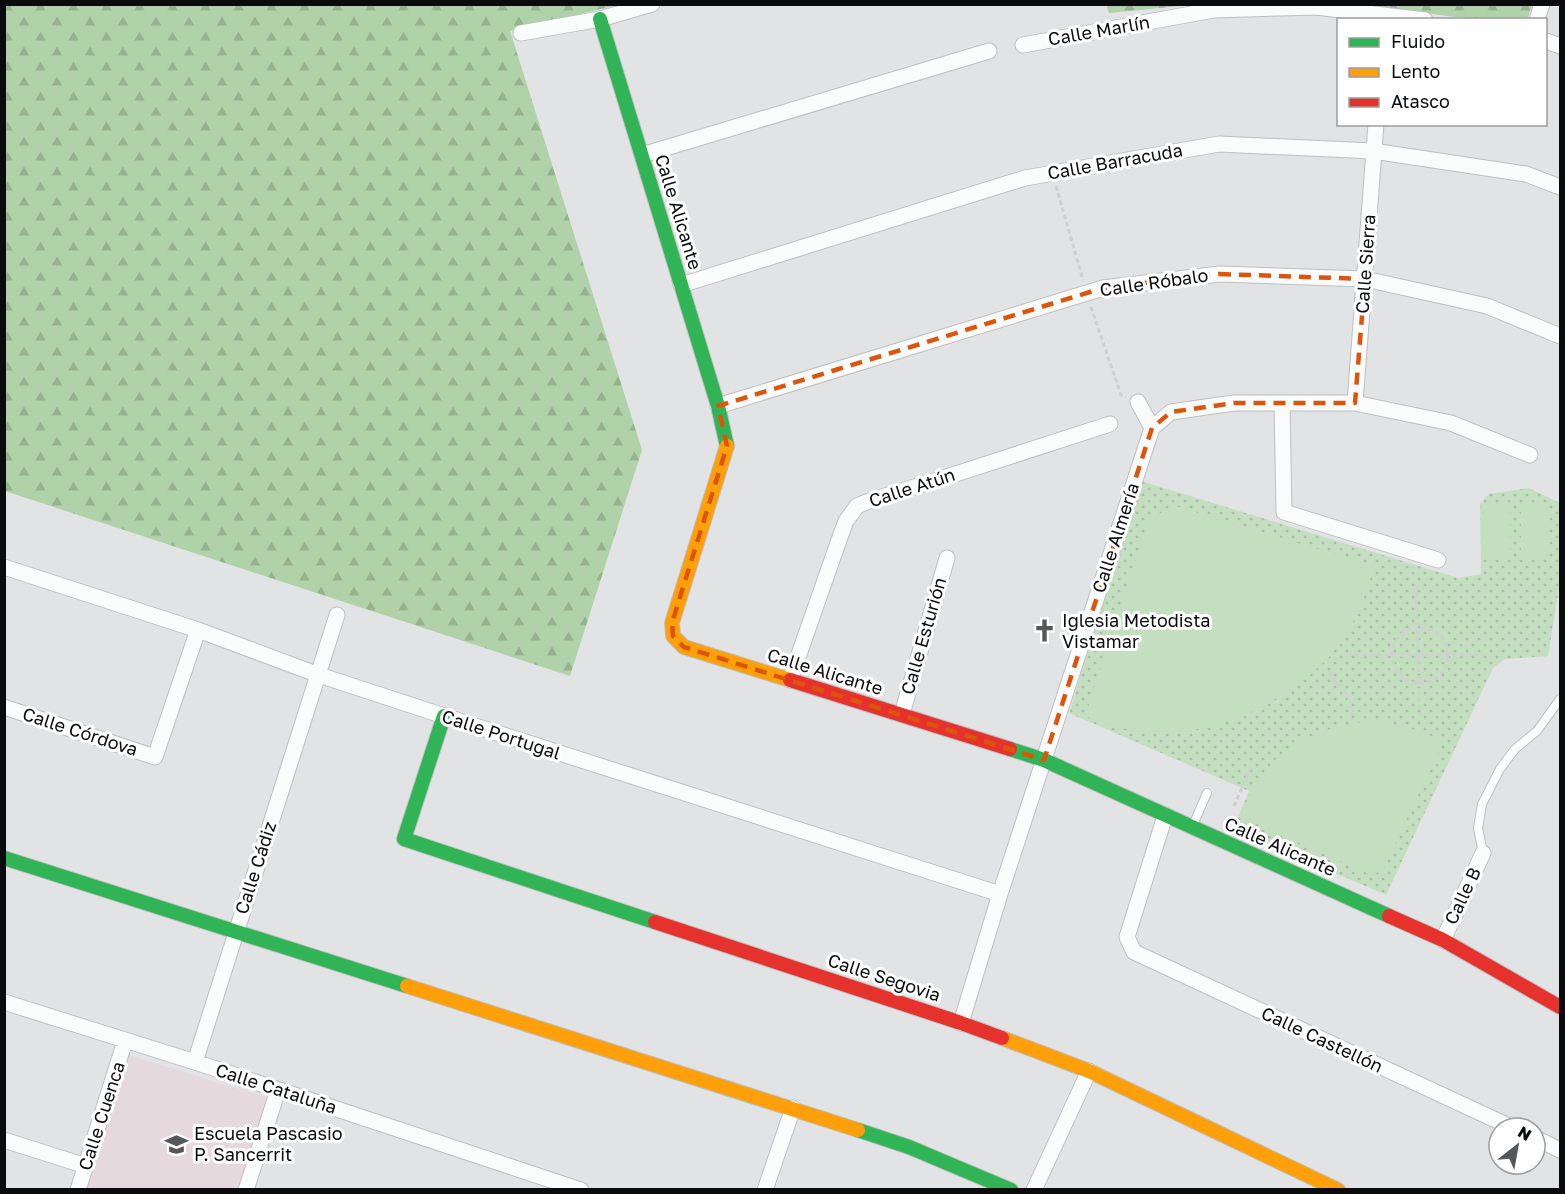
<svg xmlns="http://www.w3.org/2000/svg" width="1565" height="1194" font-family="'Golos Text',sans-serif">
<style>
.education{fill:#e6d9dd}
.green{fill:url(#green-dots)}
.forest{fill:url(#forest-firs)}
.pitch{fill:#c4dec0}
.lines{fill:none;stroke-linecap:round;stroke-linejoin:round}
.lane-casing{stroke:#bdbfc0;stroke-width:10}
.street-casing{stroke:#bdbfc0;stroke-width:17}
.fast-casing{stroke:#bdbfc0;stroke-width:16}
.slow-casing{stroke:#bdbfc0;stroke-width:16}
.jam-casing{stroke:#bdbfc0;stroke-width:16}
.path{stroke:#cecfcf;stroke-width:3;stroke-dasharray:4.5 3;stroke-linecap:butt}
.lane{stroke:#fafbfb;stroke-width:8}
.street{stroke:#fafbfb;stroke-width:15}
.fast{stroke:#30b455;stroke-width:14}
.slow{stroke:#ff9f0a;stroke-width:14}
.jam{stroke:#e5322d;stroke-width:14}
.marked{fill:none;stroke:#dd550c;stroke-width:4.5;stroke-dasharray:12 8;stroke-linejoin:round}
.labels{text-anchor:middle;stroke-width:6;stroke-linejoin:round;paint-order:stroke}
.street-label{font-size:18px;fill:#0a0b0c;stroke:#fff}
.poi-label{font-size:18px;fill:#0a0b0c;stroke:#fff;text-anchor:start}
</style>
<defs>
<pattern id="green-dots" width="8" height="8" patternUnits="userSpaceOnUse" patternTransform="scale(1.5)"><rect width="8" height="8" fill="#c4dec0"/><path d="M2 2h.1M6 6h.1" fill="none" stroke="#a7bda4" stroke-width="1.8" stroke-linecap="round"/></pattern>
<pattern id="forest-firs" width="22" height="20" patternUnits="userSpaceOnUse" patternTransform="scale(1.5)"><rect width="22" height="20" fill="#b0d2a9"/><path d="M5 1l3.5 6h-7zM16 11l3.5 6h-7z" fill="#96b390"/></pattern>
</defs>
<rect width="100%" height="100%" fill="#e1e3e5"/>
<path class="education" d="M 128,1055 L 269,1098 L 238,1189 L 84,1190 Z"/>
<path class="green" d="M 1141,481 L 1458,578 L 1481,574 L 1480,504 L 1489,494 L 1529,488 L 1560,503 L 1560,581 L 1548,656 L 1505,659 L 1493,668 L 1386,895 L 1233,829 L 1249,791 L 1069,713 Z"/>
<path class="forest" d="M 1106,4 L 1190,4 L 1190,5 L 1109,13 Z
M 5,5 L 617,5 L 510,31 L 642,450 L 570,676 L 5,491 Z
M 1366,5 L 1532,5 L 1527,20 L 1470,19 Z"/>
<path class="pitch" d="M 1172,505 L 1375,566 C 1365,597 1354,627 1333,652 C 1321,667 1307,678 1292,688 C 1231,732 1156,747 1085,716 L 1148,522 Z
M 1521,505 L 1547,505 L 1547,559 L 1521,559 Z
M 1484,506 L 1510,506 L 1510,560 L 1484,560 Z
M 1379,721 L 1404,726 L 1444,741 L 1383,870 L 1371,875 L 1241,817 C 1247,801 1253,785 1264,772 C 1291,738 1337,722 1379,721 Z"/>
<g class="lines">
<defs>
<path id="lane" d="M 1193,825 L 1207,793
M 1483,853 L 1478,828 L 1482,804 L 1500,769 L 1515,749 L 1537,731 L 1560,699"/>
<path id="street" d="M 1537,20 L 1542,4
M 521,33 L 600,19 L 652,4
M 1546,41 L 1560,46
M 1023,45 L 1213,10 L 1316,7 L 1425,20
M 642,155 L 989,51
M 681,285 L 1025,178 L 1219,144 L 1373,151 L 1526,174 L 1560,187
M 1138,402 L 1152,428
M 1282,403 L 1284,512 L 1438,560
M 1355,403 L 1376,124
M 718,406 L 1103,288 L 1219,274 L 1365,279 L 1487,306 L 1560,336
M 4,567 L 198,630 L 319,675 L 444,716 L 1000,894
M 790,680 L 839,540 L 846,521 L 857,506 L 869,501 L 934,481 L 1110,424
M 4,707 L 155,757 L 198,630
M 902,714 L 947,558
M 1165,816 L 1127,937 L 1134,952 L 1513,1128
M 1443,940 L 1483,853
M 4,1002 L 195,1062 L 581,1190
M 961,1023 L 1000,894 L 1152,428 L 1171,412 L 1234,403 L 1355,403 L 1451,423 L 1530,455
M 195,1062 L 337,615
M 1535,1138 L 1560,1150
M 4,1140 L 86,1166
M 78,1190 L 125,1041
M 246,1190 L 278,1090
M 765,1190 L 793,1108
M 1034,1190 L 1089,1071"/>
<path id="fast" d="M 600,19 L 718,406 L 727,446
M 444,716 L 404,839 L 655,922
M 1010,749 L 1044,760 L 1389,916
M 4,858 L 407,986
M 858,1130 L 909,1147 L 1011,1190"/>
<path id="slow" d="M 727,446 L 672,623 L 673,636 L 684,647 L 790,680
M 407,986 L 858,1130
M 1002,1038 L 1089,1071 L 1338,1190"/>
<path id="jam" d="M 790,680 L 1010,749
M 1389,916 L 1443,940 L 1560,1007
M 655,922 L 961,1023 L 1002,1038"/>
</defs>
<use href="#lane" class="lane-casing"/>
<use href="#street" class="street-casing"/>
<use href="#fast" class="fast-casing"/>
<use href="#slow" class="slow-casing"/>
<use href="#jam" class="jam-casing"/>
<path class="path" d="M 1056,186 L 1083,280
M 1091,307 L 1121,395 L 1126,397
M 1416,585 L 1420,721
M1392 655a28 28 0 1 1 56 0a28 28 0 1 1-56 0Z
M 1348,651 L 1356,655 L 1484,655
M 1329,673 L 1347,694 L 1354,717
M 1234,806 L 1251,767"/>
<use href="#lane" class="lane"/>
<use href="#street" class="street"/>
<use href="#fast" class="fast"/>
<use href="#slow" class="slow"/>
<use href="#jam" class="jam"/>
</g>
<path class="marked" d="M 1219,274 L 1365,279 L 1355,403 L 1234,403 L 1171,412 L 1152,428 L 1044,760 L 684,647 L 673,636 L 672,623 L 727,446 L 718,406 L 1103,288 Z"/>
<defs>
<symbol id="church-bare" viewBox="-9 -9 18 18"><path d="M-1.2-6h2.4v3.5h3.3v2.4h-3.3V6h-2.4V-.1h-3.3v-2.4h3.3Z" fill="#555758" stroke="#fff" stroke-width="2.5" paint-order="stroke"/></symbol>
<symbol id="school-bare" viewBox="-9 -9 18 18"><path d="M0-5L7-2L0 1L-7-2ZM-4 1L0 2.5L4 1V4Q0 6-4 4Z" fill="#555758" stroke="#fff" stroke-width="2.5" paint-order="stroke"/></symbol>
</defs>
<g fill-rule="evenodd">
<use href="#church-bare" x="1028" y="614" width="33" height="33"/>
<use href="#school-bare" x="160" y="1128" width="33" height="33"/>
</g>
<g class="labels">
<g class="street-label">
<text transform="translate(1099 31) rotate(-10)" y="6">Calle Marlín</text>
<text transform="translate(1115 162) rotate(-10)" y="6">Calle Barracuda</text>
<text transform="translate(678 212) rotate(73)" y="6">Calle Alicante</text>
<text transform="translate(1366 264) rotate(-86)" y="6">Calle Sierra</text>
<text transform="translate(1154 283) rotate(-8)" y="6">Calle Róbalo</text>
<text transform="translate(912 488) rotate(-18)" y="6">Calle Atún</text>
<text transform="translate(1116 538) rotate(-72)" y="6">Calle Almería</text>
<text transform="translate(924 636) rotate(-74)" y="6">Calle Esturión</text>
<text transform="translate(825 672) rotate(17)" y="6">Calle Alicante</text>
<text transform="translate(80 732) rotate(18)" y="6">Calle Córdova</text>
<text transform="translate(501 735) rotate(18)" y="6">Calle Portugal</text>
<text transform="translate(1280 847) rotate(24)" y="6">Calle Alicante</text>
<text transform="translate(256 868) rotate(-72)" y="6">Calle Cádiz</text>
<text transform="translate(1463 896) rotate(-65)" y="6">Calle B</text>
<text transform="translate(884 978) rotate(18)" y="6">Calle Segovia</text>
<text transform="translate(1322 1040) rotate(25)" y="6">Calle Castellón</text>
<text transform="translate(276 1089) rotate(18)" y="6">Calle Cataluña</text>
<text transform="translate(102 1116) rotate(-72)" y="6">Calle Cuenca</text>
</g>
<g class="poi-label">
<text x="1062" y="627">Iglesia Metodista<tspan x="1062" dy="21">Vistamar</tspan></text>
<text x="194" y="1140">Escuela Pascasio<tspan x="194" dy="21">P. Sancerrit</tspan></text>
</g>
</g>
<rect width="1565" height="1194" fill="none" stroke="#0a0b0c" stroke-width="12"/>
<rect x="1337" y="18" width="210" height="108" fill="#ffffff" stroke="#9d9d9e" stroke-width="1.5"/>
<rect x="1349" y="38" width="30" height="9" fill="#30b455" stroke="#9d9d9e" stroke-width="1.5"/>
<text x="1391" y="48" font-size="18" fill="#0a0b0c">Fluido</text>
<rect x="1349" y="68" width="30" height="9" fill="#ff9f0a" stroke="#9d9d9e" stroke-width="1.5"/>
<text x="1391" y="78" font-size="18" fill="#0a0b0c">Lento</text>
<rect x="1349" y="98" width="30" height="9" fill="#e5322d" stroke="#9d9d9e" stroke-width="1.5"/>
<text x="1391" y="108" font-size="18" fill="#0a0b0c">Atasco</text>
<g transform="translate(1517 1146) rotate(31)"><circle r="28" fill="#ffffff" stroke="#9d9d9e" stroke-width="1.5"/>
<path d="M0-4.5L10 22L0 15L-10 22Z" fill="#555758"/>
<text y="-9" font-size="16" font-weight="bold" text-anchor="middle" fill="#0a0b0c">N</text>
</g>
</svg>
